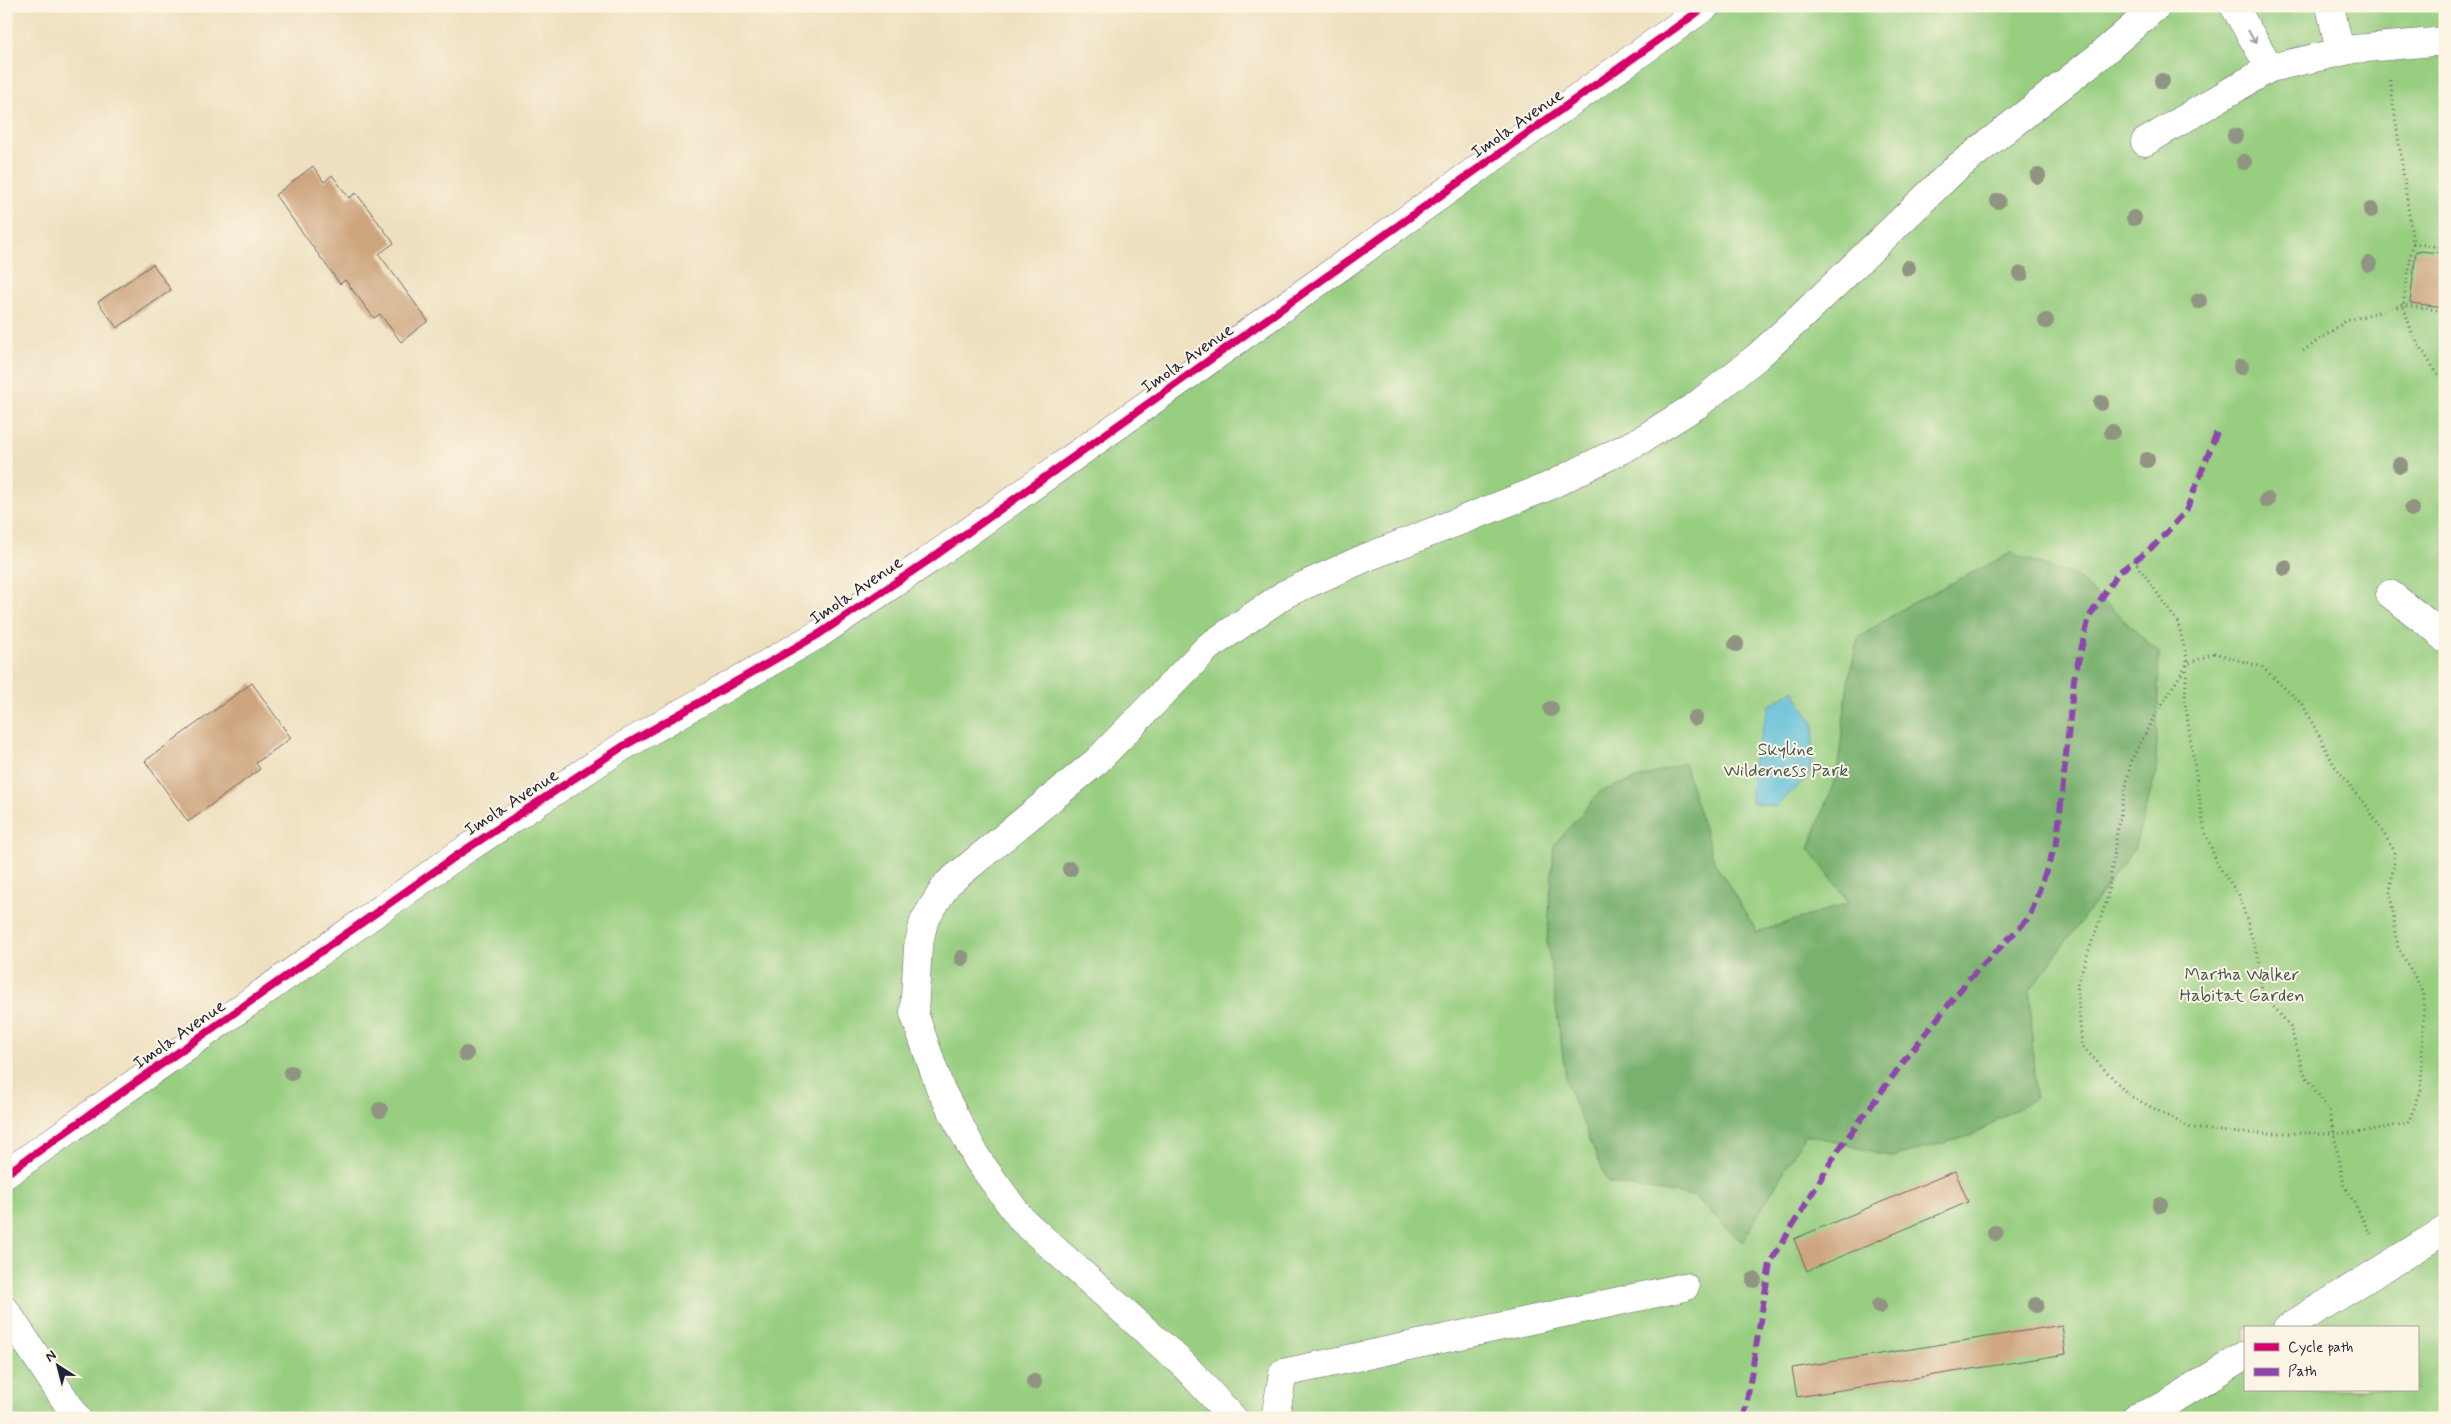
<svg xmlns="http://www.w3.org/2000/svg" width="2451" height="1424" font-family="Mynerve,sans-serif">
<style>
.green{fill:#97ce80;stroke:#5c785e;fill-rule:evenodd}
.forest{fill:#79b16e;stroke:#4e6a54}
.water{fill:#59bbd8;stroke:#3e6e8a}
.building{fill:#cda57e}
.lines{fill:none;stroke-linecap:round;stroke-linejoin:round}
.minor-casing{stroke:#696469;stroke-width:29}
.path{stroke:#696469;stroke-width:3;stroke-dasharray:1 4;stroke-linecap:butt}
.minor{stroke:#fff;stroke-width:28}
.quiet{stroke:#8e44ad;stroke-width:6;stroke-dasharray:12 6;stroke-linecap:butt}
.cycleway-casing{stroke:#fcf5e5;stroke-width:11}
.cycleway{stroke:#d6006c;stroke-width:8}
.tree{fill:#919482}
.oneway{stroke:#9c9ca7}
.labels{text-anchor:middle;stroke-width:4;stroke-linejoin:round;paint-order:stroke}
.street-label{font-size:18px;fill:#22223b;stroke:#fcf5e5}
.park-label{font-size:18px;fill:#455650;stroke:#fcf5e5}
</style>
<rect width="100%" height="100%" fill="#fcf5e5"/>
<filter id="ink" filterUnits="userSpaceOnUse"><feTurbulence type="fractalNoise" baseFrequency=".02" numOctaves="2"/><feDisplacementMap in="SourceGraphic" scale="10" xChannelSelector="R" yChannelSelector="G"/><feConvolveMatrix kernelMatrix="1 2 1 2 8 2 1 2 1" color-interpolation-filters="sRGB"/></filter>
<filter id="wash" filterUnits="userSpaceOnUse"><feTurbulence type="fractalNoise" baseFrequency=".0096" numOctaves="4" result="noise"/><feDisplacementMap in="SourceGraphic" scale="20" xChannelSelector="R" yChannelSelector="G"/><feGaussianBlur stdDeviation="1.12" result="paint"/><feColorMatrix in="noise" values="0 0 0 0 0 0 0 0 0 0 0 0 0 0 0 0 0 1.4 0 .05"/><feComposite in="paint" operator="in"/></filter>
<g filter="url(#wash)">
<rect width="100%" height="100%" fill="#eee0bf"/>
<path class="green" d="M 1706,6 L 2445,6 L 2445,1418 L 6,1418 L 6,1174 L 459,854 L 819,634 ZM 2245,1328 L 2417,1328 L 2417,1390 L 2245,1390 Z"/>
<path class="forest" d="M 2011,553 L 2077,577 L 2159,653 L 2156,773 L 2134,849 L 2030,990 L 2035,1098 L 1970,1136 L 1892,1157 L 1806,1134 L 1742,1242 L 1693,1196 L 1608,1183 L 1567,1085 L 1547,941 L 1554,845 L 1601,791 L 1684,763 L 1714,861 L 1757,932 L 1849,903 L 1809,848 L 1837,774 L 1848,682 L 1858,638 L 1908,605 Z"/>
<path class="water" d="M 1793,690 L 1814,726 L 1810,774 L 1775,807 L 1751,802 L 1752,768 L 1769,706 Z"/>
<g id="blocks">
<path class="building" d="M 313,166 L 324,182 L 332,175 L 349,198 L 356,193 L 394,243 L 379,254 L 428,321 L 401,342 L 380,314 L 374,318 L 345,280 L 340,284 L 275,195 Z
M 2416,251 L 2445,253 L 2445,307 L 2410,303 Z
M 153,264 L 171,290 L 117,328 L 98,302 Z
M 252,683 L 291,738 L 256,763 L 260,769 L 188,822 L 145,761 Z
M 1955,1171 L 1968,1202 L 1807,1271 L 1794,1239 Z
M 2062,1325 L 2066,1354 L 1797,1397 L 1792,1368 Z"/>
</g>
</g>
<g filter="url(#ink)">
<use href="#blocks" fill-opacity="0" stroke="#696469" stroke-width="1"/>
<g class="lines">
<defs>
<path id="minor" d="M 2234,6 L 2270,68
M 2330,6 L 2340,51
M 2145,142 L 2270,68 L 2354,49 L 2445,41
M 2390,594 L 2438,631 L 2445,639
M 6,1174 L 459,854 L 622,747 L 819,634 L 929,560 L 1706,6
M 6,1311 L 77,1418
M 2287,1328 L 2445,1230
M 1233,1418 L 1184,1365 L 1022,1220 L 978,1160 L 940,1088 L 914,1013 L 918,947 L 924,921 L 947,884 L 1097,761 L 1208,647 L 1285,594 L 1365,558 L 1547,487 L 1641,440 L 1697,405 L 1757,357 L 1801,317 L 1954,170 L 2098,57 L 2157,6
M 1275,1418 L 1283,1373 L 1685,1287
M 2135,1418 L 2162,1407 L 2245,1355"/>
</defs>
<use href="#minor" class="minor-casing"/>
<path class="path" d="M 2390,80 L 2413,243 L 2403,305 L 2412,333 L 2436,372 L 2445,379
M 2413,243 L 2445,248
M 2303,351 L 2346,321 L 2403,305 L 2445,311
M 2134,560 L 2178,623 L 2187,658 L 2185,703 L 2204,828 L 2217,864 L 2239,895 L 2260,964 L 2262,993 L 2290,1026 L 2304,1073 L 2329,1111 L 2344,1184 L 2371,1235
M 2214,653 L 2262,667 L 2303,705 L 2334,765 L 2368,808 L 2395,852 L 2390,892 L 2398,947 L 2424,993 L 2421,1091 L 2408,1123 L 2356,1133 L 2240,1133 L 2191,1128 L 2130,1096 L 2082,1046 L 2077,984 L 2107,900 L 2118,826 L 2131,761 L 2152,721 L 2187,664 Z"/>
<use href="#minor" class="minor"/>
<path class="quiet" d="M 1744,1418 L 1770,1263 L 1837,1152 L 1907,1057 L 1969,979 L 2029,918 L 2057,841 L 2074,679 L 2089,617 L 2118,573 L 2155,545 L 2186,511 L 2217,432"/>
<defs>
<path id="cycleway" d="M 6,1174 L 459,854 L 622,747 L 819,634 L 929,560 L 1706,6"/>
</defs>
<use href="#cycleway" class="cycleway-casing"/>
<use href="#cycleway" class="cycleway"/>
</g>
<g class="tree">
<circle cx="2162" cy="81" r="8"/>
<circle cx="2235" cy="136" r="8"/>
<circle cx="2244" cy="162" r="8"/>
<circle cx="2038" cy="176" r="8"/>
<circle cx="1998" cy="201" r="8"/>
<circle cx="2371" cy="210" r="8"/>
<circle cx="2134" cy="218" r="8"/>
<circle cx="2369" cy="264" r="8"/>
<circle cx="1908" cy="268" r="8"/>
<circle cx="2021" cy="274" r="8"/>
<circle cx="2199" cy="301" r="8"/>
<circle cx="2046" cy="321" r="8"/>
<circle cx="2241" cy="367" r="8"/>
<circle cx="2101" cy="403" r="8"/>
<circle cx="2112" cy="432" r="8"/>
<circle cx="2147" cy="460" r="8"/>
<circle cx="2400" cy="465" r="8"/>
<circle cx="2267" cy="500" r="8"/>
<circle cx="2412" cy="509" r="8"/>
<circle cx="2285" cy="568" r="8"/>
<circle cx="1736" cy="644" r="8"/>
<circle cx="1551" cy="709" r="8"/>
<circle cx="1695" cy="718" r="8"/>
<circle cx="1070" cy="869" r="8"/>
<circle cx="962" cy="958" r="8"/>
<circle cx="466" cy="1054" r="8"/>
<circle cx="291" cy="1073" r="8"/>
<circle cx="380" cy="1110" r="8"/>
<circle cx="2160" cy="1205" r="8"/>
<circle cx="1995" cy="1233" r="8"/>
<circle cx="1754" cy="1280" r="8"/>
<circle cx="2036" cy="1305" r="8"/>
<circle cx="1879" cy="1306" r="8"/>
<circle cx="1034" cy="1382" r="8"/>
</g>
<defs><path id="oneway-shaft" d="M-6 0H5M1.5-3L5.5 0L1.5 3" fill="none" stroke-width="1.6" stroke-linecap="round" stroke-linejoin="round" transform="scale(1.25)"/></defs>
<use class="oneway" href="#oneway-shaft" transform="translate(2252 37) rotate(60)"/>
</g>
<g class="labels">
<g class="street-label">
<text transform="translate(1517 123) rotate(-35)" y="6">Imola Avenue</text>
<text transform="translate(1187 358) rotate(-35)" y="6">Imola Avenue</text>
<text transform="translate(856 590) rotate(-34)" y="6">Imola Avenue</text>
<text transform="translate(511 802) rotate(-33)" y="6">Imola Avenue</text>
<text transform="translate(179 1034) rotate(-35)" y="6">Imola Avenue</text>
</g>
<g class="park-label">
<text x="1786" y="755">Skyline<tspan x="1786" dy="21">Wilderness Park</tspan></text>
<text x="2242" y="980">Martha Walker<tspan x="2242" dy="21">Habitat Garden</tspan></text>
</g>
</g>
<rect width="2451" height="1424" fill="none" stroke="#fcf5e5" stroke-width="25"/>
<rect x="2244" y="1326" width="175" height="65" fill="#fcf5e5" stroke="#a5a1a1"/>
<rect x="2254" y="1343" width="25" height="8" fill="#d6006c" stroke="#a5a1a1"/>
<text x="2288" y="1352" font-size="15" fill="#22223b">Cycle path</text>
<rect x="2254" y="1368" width="25" height="8" fill="#8e44ad" stroke="#a5a1a1"/>
<text x="2288" y="1376" font-size="15" fill="#22223b">Path</text>
<g transform="translate(58 1366) rotate(324)" stroke="#fcf5e5" stroke-width="4" paint-order="stroke">
<path d="M0-4L9 19L0 12L-9 19Z" fill="#22223b"/>
<text y="-8" font-size="14" font-weight="bold" text-anchor="middle" fill="#22223b">N</text>
</g>
</svg>
